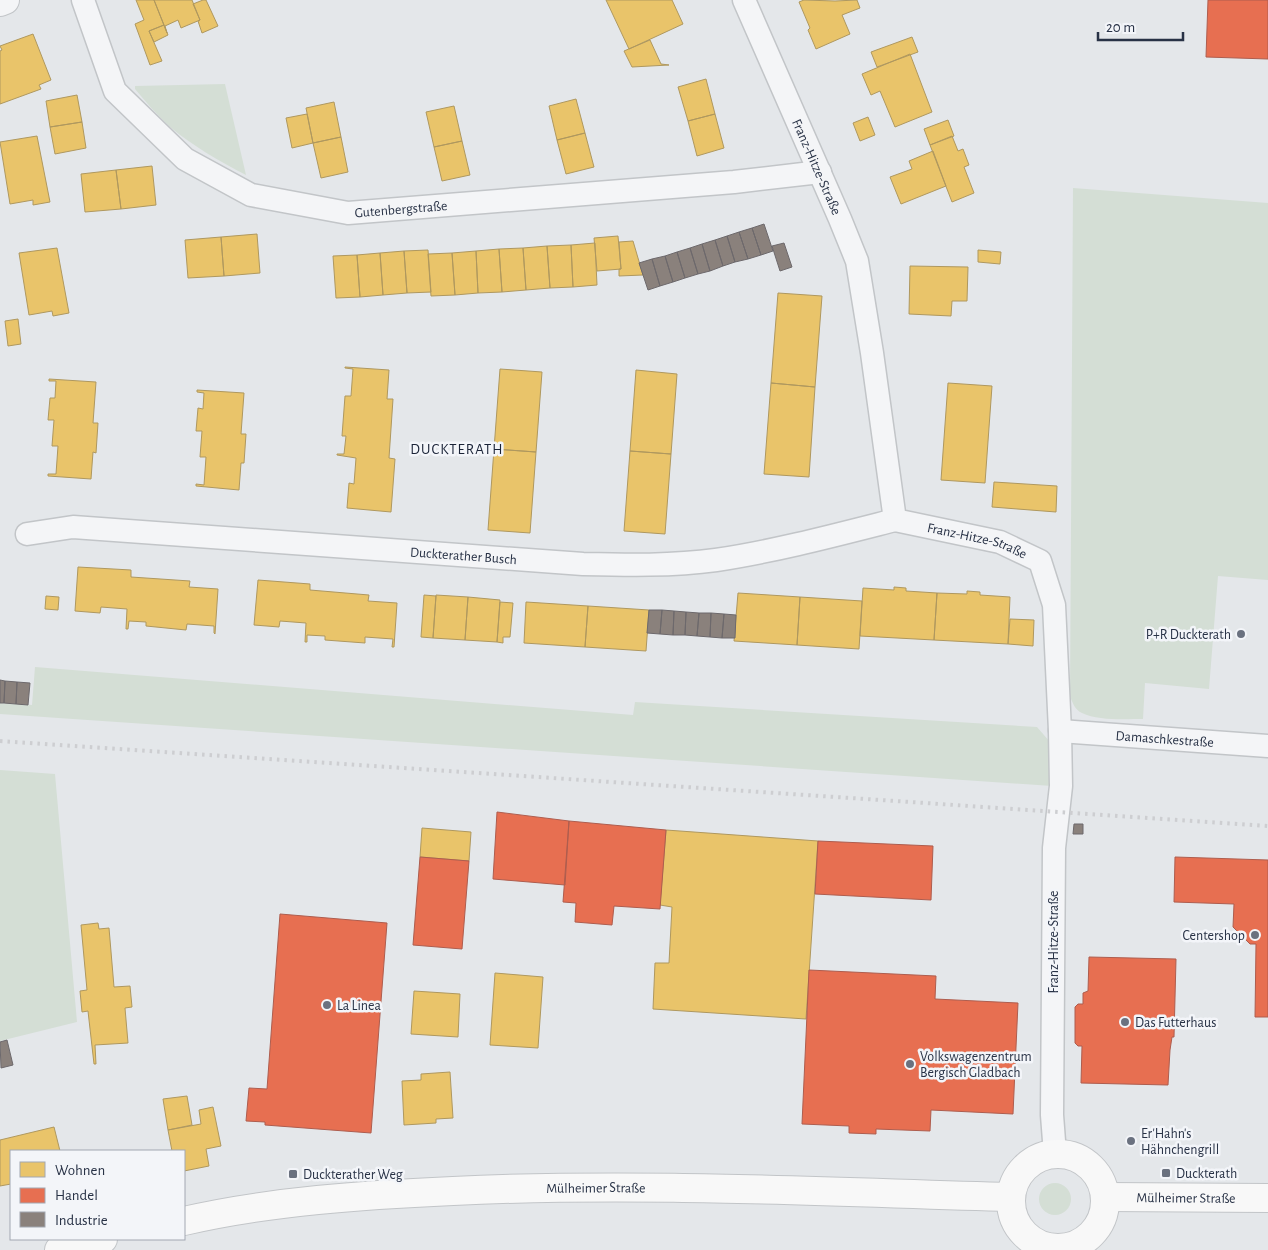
<svg xmlns="http://www.w3.org/2000/svg" width="1268" height="1250" font-family="'Alegreya Sans',sans-serif">
<style>
.green{fill:#d4ded5}
.homes{fill:#e9c46a;stroke:#af985f}
.shops{fill:#e76f51;stroke:#ae5d4e}
.industry{fill:#8a817c;stroke:#6d696c}
.lines{fill:none;stroke-linecap:round;stroke-linejoin:round}
.minor-casing{stroke:#c2c5c8;stroke-width:25}
.tertiary-casing{stroke:#c2c5c8;stroke-width:30}
.secondary-casing{stroke:#c2c5c8;stroke-width:30}
.minor{stroke:#f4f5f7;stroke-width:22}
.tertiary{stroke:#f4f5f7;stroke-width:28}
.secondary{stroke:#f8f8f8;stroke-width:28}
.rail{stroke:#cdced1;stroke-width:4;stroke-dasharray:2.5 5;stroke-linecap:butt}
.poi-dot{fill:#6a717f;stroke:#f3f5f9;stroke-width:2}
.labels{text-anchor:middle;stroke-width:5;stroke-linejoin:round;paint-order:stroke}
.street-label{font-size:14px;fill:#283246;stroke:#f3f5f9}
.poi-label{font-size:14px;fill:#283246;stroke:#f3f5f9;text-anchor:start}
.neighbourhood-label{font-size:15px;letter-spacing:1px;fill:#1a2337;stroke:#f3f5f9}
</style>
<rect width="100%" height="100%" fill="#e4e7ea"/>
<path class="green" d="M 225,84 L 246,175 C 219,161 193,146 170,127 C 157,115 146,102 135,89 L 135,86 Z
M 1073,188 L 1268,203 L 1268,580 L 1218,576 L 1209,689 L 1145,683 L 1143,719 C 1125,719 1098,721 1082,713 C 1075,710 1073,703 1070,697 Z
M 35,667 L 633,715 L 635,702 L 1037,727 L 1050,742 L 1052,786 L 0,714 L 0,703 L 32,705 Z
M 0,770 L 55,774 L 77,1022 L 0,1041 Z
M1039 1199a16 16 0 1 1 32 0a16 16 0 1 1-32 0Z"/>
<path class="homes" d="M 136,0 L 154,0 L 164,25 L 149,31 L 162,61 L 150,65 L 135,24 L 144,20 Z
M 154,0 L 192,0 L 200,20 L 181,28 L 178,20 L 165,26 L 167,33 Z
M 203,0 L 206,0 L 218,26 L 202,33 L 198,21 L 200,20 L 193,4 Z
M 606,0 L 672,0 L 683,24 L 629,49 Z
M 804,0 L 835,1 L 857,0 L 860,8 L 842,15 L 850,34 L 816,49 L 808,30 L 810,28 L 799,2 Z
M 164,25 L 168,35 L 154,42 L 149,31 Z
M 33,34 L 51,80 L 39,85 L 41,89 L 0,104 L 0,51 L 2,50 L 0,46 Z
M 912,37 L 918,52 L 877,67 L 871,52 Z
M 650,40 L 661,64 L 669,65 L 632,67 L 624,51 Z
M 910,54 L 932,112 L 895,127 L 880,91 L 871,95 L 862,74 Z
M 706,79 L 715,114 L 688,121 L 678,87 Z
M 77,95 L 82,122 L 50,127 L 46,101 Z
M 576,99 L 585,133 L 557,140 L 549,106 Z
M 334,102 L 341,137 L 313,143 L 306,108 Z
M 454,106 L 462,141 L 434,147 L 426,112 Z
M 307,114 L 313,143 L 292,148 L 286,118 Z
M 715,114 L 724,148 L 697,156 L 688,121 Z
M 868,117 L 875,135 L 860,141 L 853,123 Z
M 948,120 L 954,136 L 930,145 L 924,129 Z
M 82,122 L 86,148 L 55,154 L 50,127 Z
M 585,133 L 594,167 L 566,174 L 557,140 Z
M 37,136 L 50,202 L 33,205 L 33,200 L 10,204 L 0,142 Z
M 952,136 L 958,151 L 963,149 L 969,165 L 964,167 L 974,193 L 952,202 L 930,145 Z
M 341,137 L 348,172 L 321,178 L 313,143 Z
M 462,141 L 470,175 L 442,181 L 434,147 Z
M 933,151 L 946,186 L 901,204 L 890,177 L 912,169 L 909,161 Z
M 152,166 L 156,205 L 121,209 L 116,170 Z
M 116,170 L 121,209 L 85,212 L 81,174 Z
M 257,234 L 260,273 L 224,276 L 221,237 Z
M 618,236 L 621,269 L 597,271 L 594,238 Z
M 221,237 L 224,276 L 188,278 L 185,240 Z
M 633,241 L 643,275 L 619,276 L 619,269 L 621,269 L 619,242 Z
M 595,243 L 597,285 L 573,287 L 571,245 Z
M 571,245 L 573,287 L 550,288 L 547,246 Z
M 547,246 L 550,288 L 526,290 L 523,248 Z
M 57,248 L 69,313 L 53,316 L 52,311 L 29,315 L 19,253 Z
M 523,248 L 526,290 L 502,292 L 499,249 Z
M 499,249 L 502,292 L 478,293 L 476,251 Z
M 428,250 L 431,292 L 407,293 L 404,251 Z
M 978,250 L 1001,252 L 1000,264 L 978,262 Z
M 404,251 L 407,293 L 383,295 L 380,253 Z
M 476,251 L 478,293 L 455,295 L 452,253 Z
M 380,253 L 383,295 L 360,297 L 357,255 Z
M 452,253 L 455,295 L 431,296 L 428,254 Z
M 357,255 L 360,297 L 336,298 L 333,256 Z
M 910,266 L 968,267 L 967,301 L 952,301 L 951,316 L 909,314 Z
M 778,293 L 822,296 L 815,387 L 771,383 Z
M 18,319 L 21,344 L 8,346 L 5,321 Z
M 345,367 L 389,370 L 387,399 L 393,399 L 389,458 L 395,459 L 391,512 L 347,508 L 349,483 L 354,484 L 356,458 L 337,455 L 337,454 L 344,454 L 346,436 L 342,436 L 345,396 L 351,396 L 353,369 L 345,368 Z
M 500,369 L 542,372 L 536,452 L 494,449 Z
M 636,370 L 677,374 L 671,454 L 630,451 Z
M 49,379 L 96,382 L 93,423 L 98,423 L 96,453 L 93,452 L 91,479 L 48,476 L 48,474 L 56,474 L 58,446 L 52,446 L 54,420 L 48,420 L 50,398 L 55,398 L 56,381 L 49,381 Z
M 771,383 L 815,387 L 809,477 L 764,474 Z
M 948,383 L 992,386 L 985,483 L 941,480 Z
M 197,390 L 244,393 L 241,434 L 246,434 L 244,463 L 241,463 L 239,490 L 196,486 L 196,484 L 204,485 L 206,457 L 200,457 L 202,431 L 196,431 L 198,408 L 203,409 L 204,393 L 197,392 Z
M 494,449 L 536,452 L 530,533 L 488,530 Z
M 630,451 L 671,454 L 665,534 L 624,531 Z
M 994,482 L 1057,486 L 1056,512 L 992,507 Z
M 78,567 L 131,570 L 131,577 L 190,581 L 189,587 L 218,589 L 215,634 L 214,633 L 214,626 L 187,624 L 186,630 L 146,626 L 146,622 L 129,621 L 128,629 L 126,629 L 127,609 L 101,607 L 100,613 L 75,611 Z
M 258,580 L 310,584 L 310,590 L 369,595 L 368,601 L 397,603 L 394,647 L 392,647 L 393,639 L 365,637 L 365,643 L 325,640 L 325,636 L 307,635 L 307,642 L 305,642 L 306,623 L 280,621 L 279,627 L 254,625 Z
M 894,587 L 906,588 L 906,591 L 937,593 L 934,640 L 860,636 L 863,588 L 894,590 Z
M 967,591 L 980,592 L 980,595 L 1010,597 L 1008,644 L 934,640 L 937,593 L 967,594 Z
M 738,593 L 800,597 L 797,645 L 734,641 Z
M 424,595 L 436,596 L 433,638 L 421,637 Z
M 436,595 L 468,597 L 465,640 L 433,638 Z
M 46,596 L 59,597 L 58,610 L 45,609 Z
M 468,597 L 500,600 L 497,642 L 465,640 Z
M 800,597 L 862,601 L 859,649 L 797,645 Z
M 500,602 L 513,603 L 510,637 L 503,637 L 503,643 L 497,642 Z
M 526,602 L 588,606 L 585,647 L 524,643 Z
M 588,606 L 649,610 L 646,651 L 585,647 Z
M 1010,619 L 1034,620 L 1033,646 L 1008,644 Z
M 422,828 L 471,832 L 469,861 L 420,857 Z
M 666,830 L 818,841 L 806,1019 L 653,1009 L 655,963 L 669,963 L 672,907 L 660,905 Z
M 98,923 L 99,929 L 109,928 L 114,987 L 130,986 L 132,1007 L 125,1008 L 128,1043 L 95,1045 L 96,1064 L 94,1064 L 88,1011 L 82,1012 L 80,991 L 87,990 L 81,925 Z
M 495,973 L 543,977 L 538,1048 L 490,1045 Z
M 414,991 L 460,994 L 458,1037 L 411,1034 Z
M 450,1072 L 453,1118 L 436,1119 L 436,1123 L 404,1125 L 402,1081 L 421,1080 L 421,1074 Z
M 187,1096 L 192,1125 L 168,1130 L 163,1099 Z
M 213,1107 L 221,1146 L 206,1149 L 209,1166 L 184,1171 L 184,1151 L 172,1151 L 168,1130 L 201,1124 L 199,1110 Z
M 54,1127 L 60,1151 L 11,1151 L 11,1184 L 0,1186 L 0,1140 Z"/>
<path class="shops" d="M 1208,0 L 1268,0 L 1268,59 L 1206,57 Z
M 497,812 L 569,821 L 565,885 L 493,879 Z
M 569,821 L 666,830 L 660,909 L 614,906 L 612,925 L 575,922 L 576,903 L 563,902 Z
M 818,841 L 933,846 L 931,900 L 815,894 Z
M 420,857 L 469,861 L 462,949 L 413,945 Z
M 1175,857 L 1268,860 L 1268,1017 L 1255,1017 L 1256,944 L 1250,944 L 1233,927 L 1234,904 L 1174,902 Z
M 280,914 L 387,923 L 371,1133 L 265,1125 L 265,1122 L 246,1121 L 249,1088 L 267,1089 Z
M 1089,957 L 1176,959 L 1174,1037 L 1172,1037 L 1170,1050 L 1168,1085 L 1081,1083 L 1082,1046 L 1078,1046 L 1075,1043 L 1075,1007 L 1078,1004 L 1083,1004 L 1083,993 L 1088,991 Z
M 809,970 L 936,976 L 935,999 L 1018,1003 L 1013,1114 L 931,1110 L 930,1131 L 876,1129 L 876,1134 L 849,1133 L 849,1126 L 802,1124 Z"/>
<path class="industry" d="M 764,224 L 773,251 L 761,255 L 752,228 Z
M 752,228 L 761,255 L 748,259 L 739,232 Z
M 739,232 L 748,259 L 735,262 L 727,236 Z
M 727,236 L 735,262 L 723,266 L 715,240 Z
M 715,240 L 723,266 L 710,271 L 702,244 Z
M 784,243 L 792,267 L 780,271 L 772,246 Z
M 702,244 L 710,271 L 698,274 L 690,248 Z
M 690,248 L 698,274 L 685,278 L 677,252 Z
M 677,252 L 685,278 L 673,282 L 665,256 Z
M 665,256 L 673,282 L 660,286 L 652,259 Z
M 652,259 L 660,286 L 648,290 L 639,263 Z
M 649,610 L 662,610 L 660,634 L 647,633 Z
M 662,610 L 674,611 L 673,635 L 660,634 Z
M 674,611 L 686,612 L 685,635 L 673,635 Z
M 686,612 L 699,613 L 697,636 L 685,635 Z
M 699,613 L 711,613 L 710,637 L 697,636 Z
M 711,613 L 724,614 L 722,638 L 710,637 Z
M 724,614 L 736,615 L 735,638 L 722,638 Z
M 0,680 L 5,681 L 4,703 L 0,703 Z
M 5,681 L 17,682 L 16,704 L 4,703 Z
M 17,682 L 30,683 L 28,705 L 16,704 Z
M 1074,824 L 1083,824 L 1083,834 L 1073,834 Z
M 7,1040 L 13,1065 L 1,1068 L 0,1042 Z"/>
<g class="lines">
<defs>
<g id="minor">
<path id="s1" d="M 83,0 L 115,91 L 185,159 L 251,195 L 348,213 L 734,182 L 820,172"/>
<path id="s2" d="M 744,0 L 840,219 L 857,261 L 872,353 L 895,520 L 1000,542 L 1040,561 L 1054,605 L 1060,731 L 1061,786 L 1054,848 L 1052,1115 L 1055,1154"/>
<path id="s3" d="M 27,534 L 73,527 L 583,564 C 627,565 672,566 716,560 C 776,551 836,535 895,520"/>
<path id="s4" d="M 1060,731 L 1268,746"/>
</g>
<path id="tertiary" d="M 0,2 L 5,0"/>
<g id="secondary">
<circle cx="1058" cy="1201" r="47"/>
<path id="s5" d="M 1105,1197 L 1268,1198"/>
<path id="s6" d="M 184,1221 C 271,1201 364,1195 453,1191 C 638,1182 825,1192 1011,1197"/>
<path d="M 59,1250 L 103,1239"/>
</g>
</defs>
<use href="#minor" class="minor-casing"/>
<use href="#tertiary" class="tertiary-casing"/>
<use href="#secondary" class="secondary-casing"/>
<use href="#minor" class="minor"/>
<use href="#tertiary" class="tertiary"/>
<use href="#secondary" class="secondary"/>
<path class="rail" d="M 0,741 L 1268,826"/>
</g>
<g class="poi-dot">
<circle cx="1241" cy="634" r="5"/>
<circle cx="1255" cy="935" r="5"/>
<circle cx="327" cy="1005" r="5"/>
<circle cx="1125" cy="1022" r="5"/>
<circle cx="910" cy="1064" r="5"/>
<circle cx="1131" cy="1141" r="5"/>
<rect x="1161" y="1168" width="10" height="10" rx="2.5"/>
<rect x="288" y="1169" width="10" height="10" rx="2.5"/>
</g>
<g class="labels">
<g class="street-label">
<text dy="5" stroke="none"><textPath href="#s2" startOffset="182">Franz-Hitze-Straße</textPath></text>
<text dy="5" stroke="none"><textPath href="#s1" startOffset="421">Gutenbergstraße</textPath></text>
<text dy="5" stroke="none"><textPath href="#s2" startOffset="631">Franz-Hitze-Straße</textPath></text>
<text dy="5" stroke="none"><textPath href="#s3" startOffset="438">Duckterather Busch</textPath></text>
<text dy="5" stroke="none"><textPath href="#s4" startOffset="105">Damaschkestraße</textPath></text>
<text transform="translate(1053 942) rotate(-90)" y="5">Franz-Hitze-Straße</text>
<text dy="5" stroke="none"><textPath href="#s6" startOffset="414">Mülheimer Straße</textPath></text>
<text dy="5" stroke="none"><textPath href="#s5" startOffset="81">Mülheimer Straße</textPath></text>
</g>
<g class="poi-label">
<text x="1231" y="639" text-anchor="end">P+R Duckterath</text>
<text x="1245" y="940" text-anchor="end">Centershop</text>
<text x="337" y="1010">La Linea</text>
<text x="1135" y="1027">Das Futterhaus</text>
<text x="920" y="1061">Volkswagenzentrum<tspan x="920" dy="16">Bergisch Gladbach</tspan></text>
<text x="1141" y="1138">Er'Hahn's<tspan x="1141" dy="16">Hähnchengrill</tspan></text>
<text x="1176" y="1178">Duckterath</text>
<text x="303" y="1179">Duckterather Weg</text>
</g>
<g class="neighbourhood-label">
<text x="457" y="454">DUCKTERATH</text>
</g>
</g>
<rect x="10" y="1150" width="175" height="90" fill="#f3f5f9" stroke="#a2a7b1"/>
<rect x="20" y="1162" width="25" height="15" fill="#e9c46a" stroke="#a2a7b1"/>
<text x="55" y="1175" font-size="15" fill="#283246">Wohnen</text>
<rect x="20" y="1188" width="25" height="15" fill="#e76f51" stroke="#a2a7b1"/>
<text x="55" y="1200" font-size="15" fill="#283246">Handel</text>
<rect x="20" y="1212" width="25" height="15" fill="#8a817c" stroke="#a2a7b1"/>
<text x="55" y="1225" font-size="15" fill="#283246">Industrie</text>
<path d="M1098 32v8h85v-8" fill="none" stroke="#283246" stroke-width="2.5"/>
<text x="1106" y="32" font-size="15" fill="#283246" stroke="#f3f5f9" stroke-width="4" paint-order="stroke">20 m</text>
</svg>
